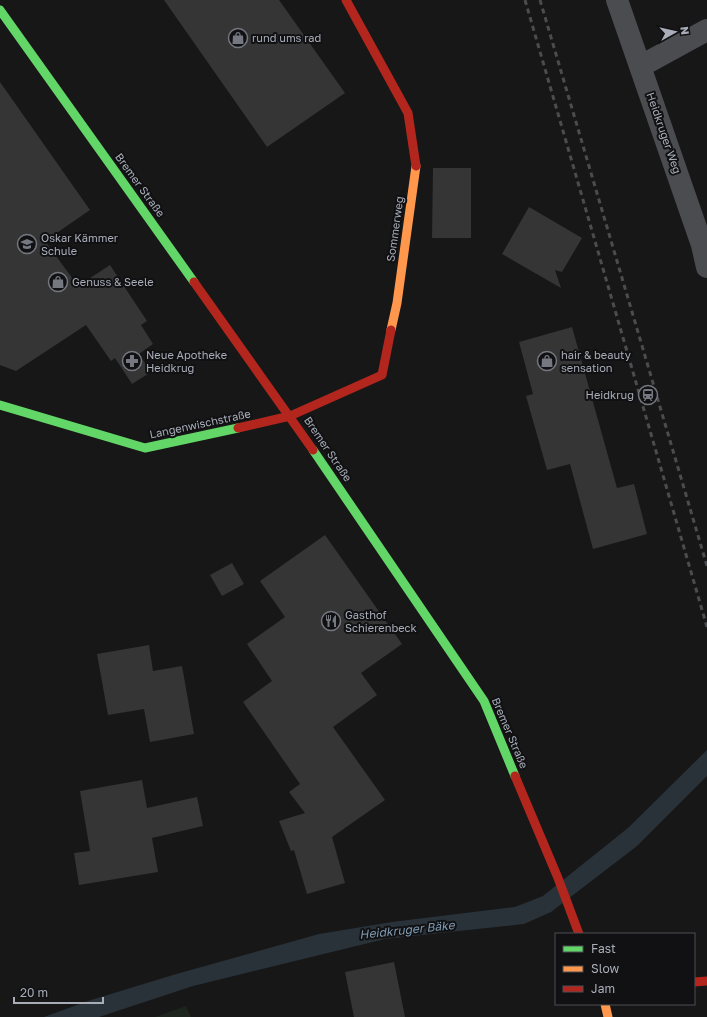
<svg xmlns="http://www.w3.org/2000/svg" width="707" height="1017" font-family="'Golos Text',sans-serif">
<style>
.green{fill:#1d241e}
.water{fill:#2a3239}
.building{fill:#353536}
.lines{fill:none;stroke-linecap:round;stroke-linejoin:round}
.street{stroke:#4b4c50;stroke-width:22}
.fast{stroke:#63d668;stroke-width:9}
.slow{stroke:#ff974d;stroke-width:9}
.jam{stroke:#b3261e;stroke-width:9}
.rail{stroke:#4b4c4f;stroke-width:3;stroke-dasharray:5 4;stroke-linecap:butt}
.labels{text-anchor:middle;stroke-width:4;stroke-linejoin:round;paint-order:stroke}
.poi-label{font-size:11px;fill:#a8adb8;stroke:#111113;text-anchor:start}
.street-label{font-size:11px;fill:#a8adb8;stroke:#111113}
.water-label{font-size:12px;font-style:italic;fill:#7f9bb3;stroke:#111113}
</style>
<rect width="100%" height="100%" fill="#171717"/>
<path class="green" d="M 186,1006 L 191,1017 L 155,1017 Z"/>
<path class="water" d="M 707,750 L 707,776 L 637,846 L 551,912 L 524,924 L 385,939 L 193,986 L 99,1017 L 44,1017 L 88,1001 L 173,975 L 319,934 L 392,922 L 515,907 L 543,896 L 628,828 Z"/>
<path class="building" d="M 164,0 L 279,0 L 345,93 L 267,147 Z
M 0,82 L 90,210 L 45,241 L 78,286 L 110,265 L 147,321 L 141,325 L 153,344 L 139,354 L 151,372 L 132,384 L 115,358 L 111,361 L 86,325 L 16,371 L 0,365 Z
M 433,168 L 471,168 L 471,238 L 432,238 Z
M 529,207 L 582,238 L 562,272 L 555,270 L 561,288 L 502,254 Z
M 572,327 L 617,488 L 634,484 L 647,534 L 593,549 L 570,464 L 547,470 L 526,396 L 533,394 L 519,342 Z
M 325,535 L 402,644 L 361,673 L 377,695 L 333,727 L 385,800 L 332,837 L 345,883 L 307,894 L 294,850 L 291,851 L 279,821 L 305,813 L 289,792 L 300,784 L 243,702 L 272,681 L 247,644 L 285,617 L 260,581 Z
M 232,563 L 244,584 L 222,596 L 210,575 Z
M 149,645 L 153,671 L 182,666 L 194,734 L 150,742 L 144,709 L 108,715 L 97,654 Z
M 142,780 L 147,808 L 197,797 L 203,826 L 152,838 L 158,872 L 79,885 L 74,853 L 90,851 L 80,791 Z
M 394,962 L 405,1017 L 354,1017 L 345,972 Z"/>
<g class="lines">
<path class="street" d="M 617,0 L 702,245 L 707,267
M 641,66 L 707,30"/>
<path class="fast" d="M 0,10 L 194,282
M 0,405 L 145,448 L 238,428
M 313,450 L 484,701 L 515,776"/>
<path class="slow" d="M 391,330 L 397,303 L 416,166
M 605,1004 L 608,1017"/>
<path class="jam" d="M 346,0 L 408,113 L 416,166
M 194,282 L 313,450
M 238,428 L 290,416 L 382,375 L 391,330
M 515,776 L 558,878 L 579,934
M 694,982 L 707,981"/>
<path class="rail" d="M 525,0 L 707,627
M 540,0 L 707,566"/>
</g>
<defs>
<symbol id="shop-ring" viewBox="-11 -11 22 22"><circle r="9.5" fill="#111113" stroke="#757880" stroke-width="1.5"/><path d="M-5-2.5h2.3a2.7 3.5 0 0 1 5.4 0H5L5.5 6h-11ZM-1.5-2.5h3a1.5 2.3 0 0 0-3 0Z" fill="#757880"/></symbol>
<symbol id="school-ring" viewBox="-11 -11 22 22"><circle r="9.5" fill="#111113" stroke="#757880" stroke-width="1.5"/><path d="M0-5L7-2L0 1L-7-2ZM-4 1L0 2.5L4 1V4Q0 6-4 4Z" fill="#757880"/></symbol>
<symbol id="pharmacy-ring" viewBox="-11 -11 22 22"><circle r="9.5" fill="#111113" stroke="#757880" stroke-width="1.5"/><path d="M-2-6h4v4h4v4h-4v4h-4v-4h-4v-4h4Z" fill="#757880"/></symbol>
<symbol id="station-ring" viewBox="-11 -11 22 22"><circle r="9.5" fill="#111113" stroke="#757880" stroke-width="1.5"/><path d="M-3-6H3Q5-6 5-4V2Q5 4 3 4L4.5 6H3L1.5 4h-3L-3 6H-4.5L-3 4Q-5 4-5 2V-4Q-5-6-3-6ZM-3.5-4v3h7v-3ZM-3.5 1v1.5H-2V1ZM2 1v1.5H3.5V1Z" fill="#757880"/></symbol>
<symbol id="restaurant-ring" viewBox="-11 -11 22 22"><circle r="9.5" fill="#111113" stroke="#757880" stroke-width="1.5"/><path d="M-5-6h1v4h1v-4h1v4h1v-4h1v5L-1.5 .5V6h-2V.5L-5-1ZM5-6V6H3V1.5H1.5Q1.5-4 5-6Z" fill="#757880"/></symbol>
</defs>
<g fill-rule="evenodd">
<use href="#shop-ring" x="227" y="27" width="22" height="22"/>
<use href="#school-ring" x="16" y="233" width="22" height="22"/>
<use href="#shop-ring" x="47" y="271" width="22" height="22"/>
<use href="#pharmacy-ring" x="121" y="350" width="22" height="22"/>
<use href="#shop-ring" x="536" y="350" width="22" height="22"/>
<use href="#station-ring" x="637" y="384" width="22" height="22"/>
<use href="#restaurant-ring" x="320" y="610" width="22" height="22"/>
</g>
<g class="labels">
<g class="poi-label">
<text x="252" y="42">rund ums rad</text>
<text x="41" y="242">Oskar Kämmer<tspan x="41" dy="13">Schule</tspan></text>
<text x="72" y="286">Genuss &amp; Seele</text>
<text x="146" y="359">Neue Apotheke<tspan x="146" dy="13">Heidkrug</tspan></text>
<text x="561" y="359">hair &amp; beauty<tspan x="561" dy="13">sensation</tspan></text>
<text x="634" y="399" text-anchor="end">Heidkrug</text>
<text x="345" y="619">Gasthof<tspan x="345" dy="13">Schierenbeck</tspan></text>
</g>
<g class="street-label">
<text transform="translate(664 133) rotate(71)" y="4">Heidkruger Weg</text>
<text transform="translate(140 185) rotate(54)" y="4">Bremer Straße</text>
<text transform="translate(395 229) rotate(-82)" y="4">Sommerweg</text>
<text transform="translate(200 424) rotate(-12)" y="4">Langenwischstraße</text>
<text transform="translate(328 449) rotate(56)" y="4">Bremer Straße</text>
<text transform="translate(510 733) rotate(67)" y="4">Bremer Straße</text>
</g>
<g class="water-label">
<text transform="translate(407 930) rotate(-6)" y="4">Heidkruger Bäke</text>
</g>
</g>
<rect x="555" y="933" width="140" height="72" fill="#111113" stroke="#4d4f55"/>
<rect x="563" y="946" width="20" height="6" fill="#63d668" stroke="#4d4f55"/>
<text x="591" y="953" font-size="12" fill="#a8adb8">Fast</text>
<rect x="563" y="966" width="20" height="6" fill="#ff974d" stroke="#4d4f55"/>
<text x="591" y="973" font-size="12" fill="#a8adb8">Slow</text>
<rect x="563" y="986" width="20" height="6" fill="#b3261e" stroke="#4d4f55"/>
<text x="591" y="993" font-size="12" fill="#a8adb8">Jam</text>
<g transform="translate(675 32) rotate(82)" stroke="#111113" stroke-width="3" paint-order="stroke">
<path d="M0-3L7 15L0 10L-7 15Z" fill="#a8adb8"/>
<text y="-6" font-size="11" font-weight="bold" text-anchor="middle" fill="#a8adb8">N</text>
</g>
<path d="M14 997v6h89v-6" fill="none" stroke="#a8adb8" stroke-width="2"/>
<text x="20" y="997" font-size="12" fill="#a8adb8" stroke="#111113" stroke-width="3" paint-order="stroke">20 m</text>
</svg>
